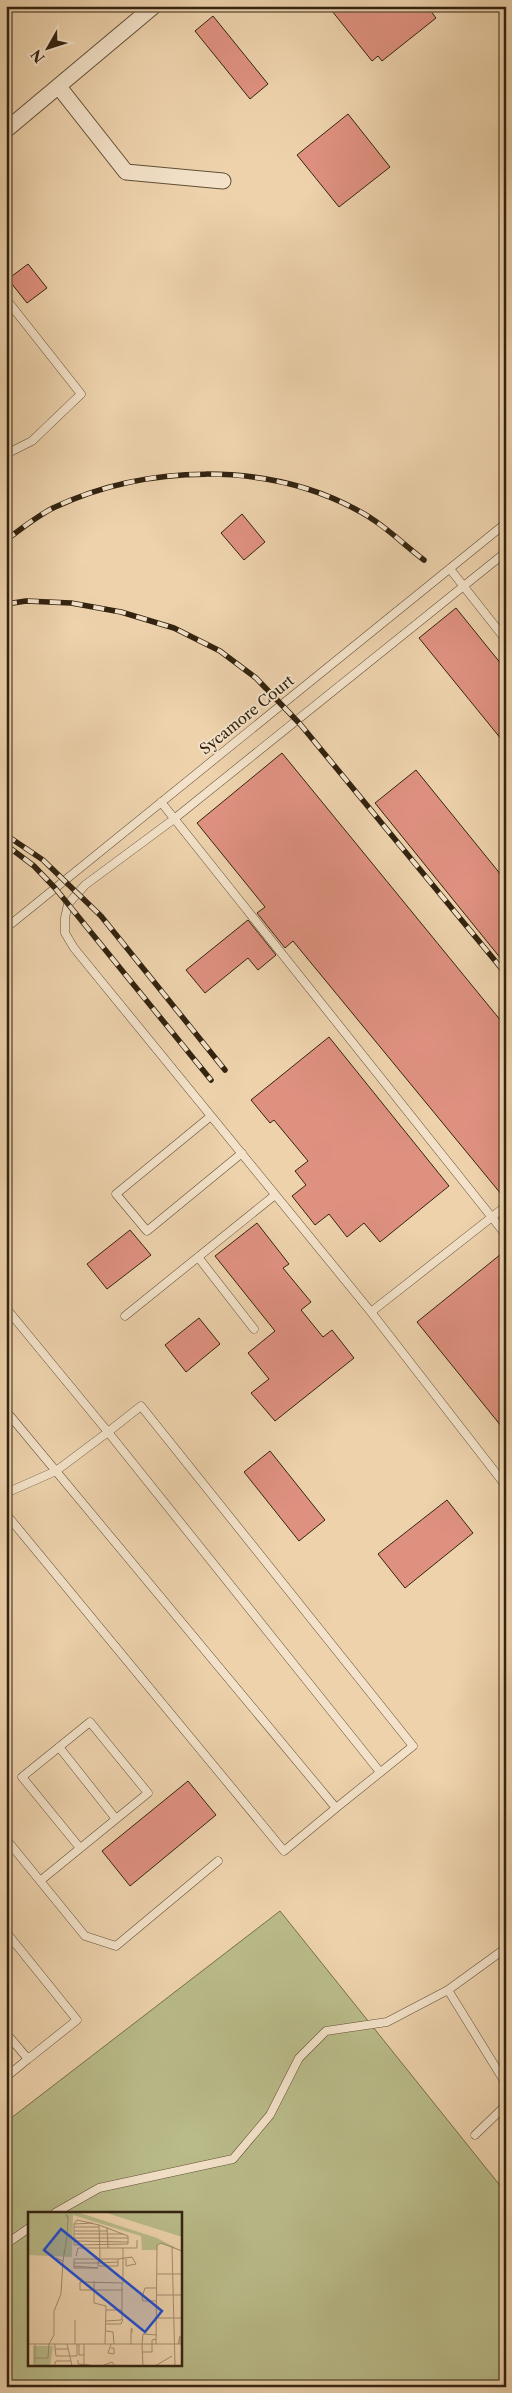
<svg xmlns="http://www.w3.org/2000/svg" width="512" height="2393" font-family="'Libre Caslon Text',serif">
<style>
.green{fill:#b9bb89;stroke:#766f4c;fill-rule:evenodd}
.building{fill:#df9180;stroke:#332310}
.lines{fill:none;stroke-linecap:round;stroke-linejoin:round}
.service-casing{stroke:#624f37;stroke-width:9}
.minor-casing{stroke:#624f37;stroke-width:17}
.service{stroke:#f3e2c9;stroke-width:8}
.minor{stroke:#f3e2c9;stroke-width:15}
.rail-casing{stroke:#332310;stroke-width:5.5}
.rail{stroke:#f3e2c9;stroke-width:4;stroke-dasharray:11;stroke-linecap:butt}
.labels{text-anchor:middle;stroke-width:4;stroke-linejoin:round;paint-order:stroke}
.street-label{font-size:15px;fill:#332310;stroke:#f3e2c9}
.inset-road{fill:none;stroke:#a38c6e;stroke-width:1}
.view{fill:#1d4ed8;fill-opacity:0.15;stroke:#1d4ed8;stroke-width:2.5}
.inset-edge{fill:none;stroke:#332310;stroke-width:2.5}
</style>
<rect width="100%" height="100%" fill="#edd2ac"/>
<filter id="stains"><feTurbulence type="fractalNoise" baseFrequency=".004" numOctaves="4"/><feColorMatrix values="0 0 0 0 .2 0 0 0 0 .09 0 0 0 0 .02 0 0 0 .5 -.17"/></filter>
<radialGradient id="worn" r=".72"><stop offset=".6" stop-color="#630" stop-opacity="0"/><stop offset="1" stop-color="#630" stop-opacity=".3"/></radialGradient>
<path class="green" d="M 280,1911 L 506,2193 L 506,2387 L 6,2387 L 6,2122 ZM 29,2213 L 180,2213 L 180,2364 L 29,2364 Z"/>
<path class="building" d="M 328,6 L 427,6 L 436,18 L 382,61 L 378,56 L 372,61 Z
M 213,16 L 268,84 L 250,99 L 195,31 Z
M 348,114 L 390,167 L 339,207 L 297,155 Z
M 28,264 L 47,288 L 27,303 L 8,279 Z
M 242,514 L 265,542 L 244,560 L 221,533 Z
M 456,608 L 506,670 L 506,745 L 419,638 Z
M 282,753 L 506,1027 L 506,1200 L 293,941 L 285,948 L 257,913 L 265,907 L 197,823 Z
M 416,770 L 506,881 L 506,965 L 375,803 Z
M 248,920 L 276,955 L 258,970 L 248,958 L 205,993 L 186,970 Z
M 329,1037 L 449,1186 L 380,1242 L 364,1223 L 347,1237 L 329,1214 L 315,1225 L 292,1196 L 306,1185 L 295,1171 L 308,1161 L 274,1120 L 270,1123 L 251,1100 Z
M 257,1223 L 289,1264 L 283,1268 L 311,1302 L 301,1310 L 323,1337 L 332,1330 L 354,1358 L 275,1421 L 251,1393 L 269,1379 L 248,1353 L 275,1331 L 215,1256 Z
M 130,1230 L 151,1255 L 107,1289 L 87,1264 Z
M 506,1250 L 506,1432 L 417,1322 Z
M 199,1318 L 220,1344 L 186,1372 L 165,1345 Z
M 270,1451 L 325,1520 L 299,1541 L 244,1472 Z
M 447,1500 L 473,1533 L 405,1588 L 378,1554 Z
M 188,1781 L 216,1815 L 130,1886 L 102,1851 Z"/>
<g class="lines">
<defs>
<path id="service" d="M 6,299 L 81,394 L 32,441 L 6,454
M 506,552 L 174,819 L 85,885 L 68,904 L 65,918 L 65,933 L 74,948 L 371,1312 L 506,1486
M 450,569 L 506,640
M 161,802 L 506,1235
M 6,928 L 506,523
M 211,1116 L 116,1194 L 147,1231 L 242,1153
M 198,1257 L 254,1329
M 6,1308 L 108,1432 L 56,1471 L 6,1493
M 371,1312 L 506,1206
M 125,1316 L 275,1195
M 6,1411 L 336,1808 L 284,1851 L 6,1514
M 59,1747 L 116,1819
M 336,1808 L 413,1746 L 141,1406 L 108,1432 L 380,1772
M 6,1839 L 85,1936 L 116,1946 L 218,1861
M 40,1881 L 148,1793 L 90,1722 L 22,1777 L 80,1848
M 6,1932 L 77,2020 L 28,2059
M 506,1948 L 448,1990 L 506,2084
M 6,2033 L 28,2059 L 6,2077
M 475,2135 L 506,2105
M 55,2213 L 99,2188 L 233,2159 L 270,2115 L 299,2058 L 326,2031 L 387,2022 L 448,1990
M 6,2244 L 29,2228"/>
<path id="minor" d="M 59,87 L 126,172 L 223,181
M 6,130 L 154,6"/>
</defs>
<use href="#service" class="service-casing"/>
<use href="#minor" class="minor-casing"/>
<use href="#service" class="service"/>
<use href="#minor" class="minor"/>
<defs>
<path id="rail" d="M 6,540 C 21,529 37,516 53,508 C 145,464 267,461 357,510 C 381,522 403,544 424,560
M 6,604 L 26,601 L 71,603 L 121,612 L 174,628 L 220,651 L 256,678 L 300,724 L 506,974
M 6,835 L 43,860 L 101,916 L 225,1070
M 6,845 L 34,866 L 55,888 L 211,1080"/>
</defs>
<use href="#rail" class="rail-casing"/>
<use href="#rail" class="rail"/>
</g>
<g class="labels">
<g class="street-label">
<text transform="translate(247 715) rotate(-39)" y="5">Sycamore Court</text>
</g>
</g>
<g transform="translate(28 2212)">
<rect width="154" height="154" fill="#edd2ac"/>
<path d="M 0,0 L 49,0 L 129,26 L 154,39 L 130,31 L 129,38 L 114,38 L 113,24 L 45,3 L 44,45 L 0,43 ZM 76,0 L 154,0 L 154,25 L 88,4 ZM 5,134 L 25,134 L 22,154 L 5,154 Z" fill="#b9bb89"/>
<path class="inset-road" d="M 46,12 L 65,11M 71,13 L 49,8 L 46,12 L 46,29 L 100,30M 46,15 L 71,15M 46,19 L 80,19M 46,22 L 95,22M 46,26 L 100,26M 46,29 L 46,33 L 100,32 L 100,24 L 79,16M 144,34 L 147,154M 80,36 L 79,16 L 71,13 L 72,45 L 71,47 L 70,51 L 70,54 L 90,54 L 90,47 L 46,47 L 46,51 L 70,51 L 90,50M 95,36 L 95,71M 48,44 L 50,36 L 109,36 L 109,28M 90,47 L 104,45 L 108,52 L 98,54 L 98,47M 35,49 L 39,24 L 40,7 L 40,4 L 38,3 L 40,7M 46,54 L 70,56 L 46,56 L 46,51M 129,62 L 154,62M 66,69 L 66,91 L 78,94 L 77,132M 128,76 L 117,76 L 114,85 L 115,89 L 128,89M 129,83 L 154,83M 78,98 L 94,98M 129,106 L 154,106M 78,109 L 93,108 L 94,106 L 94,71 L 52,70 L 52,78 L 95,78M 78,112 L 93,112 L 95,107M 78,119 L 85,120 L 86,132M 0,132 L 154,132M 21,132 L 26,123 L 26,99 L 33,82 L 35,49 L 28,46M 27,132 L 27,137 L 40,137M 39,132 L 44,154M 47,132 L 47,108M 51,132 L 51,143 L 56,143M 83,132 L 80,141 L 86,142 L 86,136 L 83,136M 103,132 L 103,118 L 104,116 L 104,121M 114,132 L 115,122 L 129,123M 114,132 L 115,154M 128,132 L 129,33 L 133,31 L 154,39M 150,132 L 152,124 L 152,132M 27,137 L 28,144 L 41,144M 115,140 L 124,140 L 124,128 L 128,127M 42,144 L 49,144 L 49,132M 7,146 L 20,146 L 21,132M 50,148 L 50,152 L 62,153M 7,151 L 7,132M 26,154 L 28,149 L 43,149M 56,154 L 56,132M 74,154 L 84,150 L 87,154M 127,154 L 144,144"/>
<path class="view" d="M 33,17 L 134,99 L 117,120 L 16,38 Z"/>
<rect width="154" height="154" class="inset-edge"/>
</g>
<rect width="512" height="2393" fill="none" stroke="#edd2ac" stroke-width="25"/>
<rect x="8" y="8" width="497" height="2378" fill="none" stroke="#332310" stroke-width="2.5"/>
<rect x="12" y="12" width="487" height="2368" fill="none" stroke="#332310"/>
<g transform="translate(48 48) rotate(231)" stroke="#f3e2c9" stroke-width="4" paint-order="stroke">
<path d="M0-4L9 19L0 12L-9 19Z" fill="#332310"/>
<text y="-8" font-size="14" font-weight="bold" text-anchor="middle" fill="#332310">N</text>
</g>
<rect width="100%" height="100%" filter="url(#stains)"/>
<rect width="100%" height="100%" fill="url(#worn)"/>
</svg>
